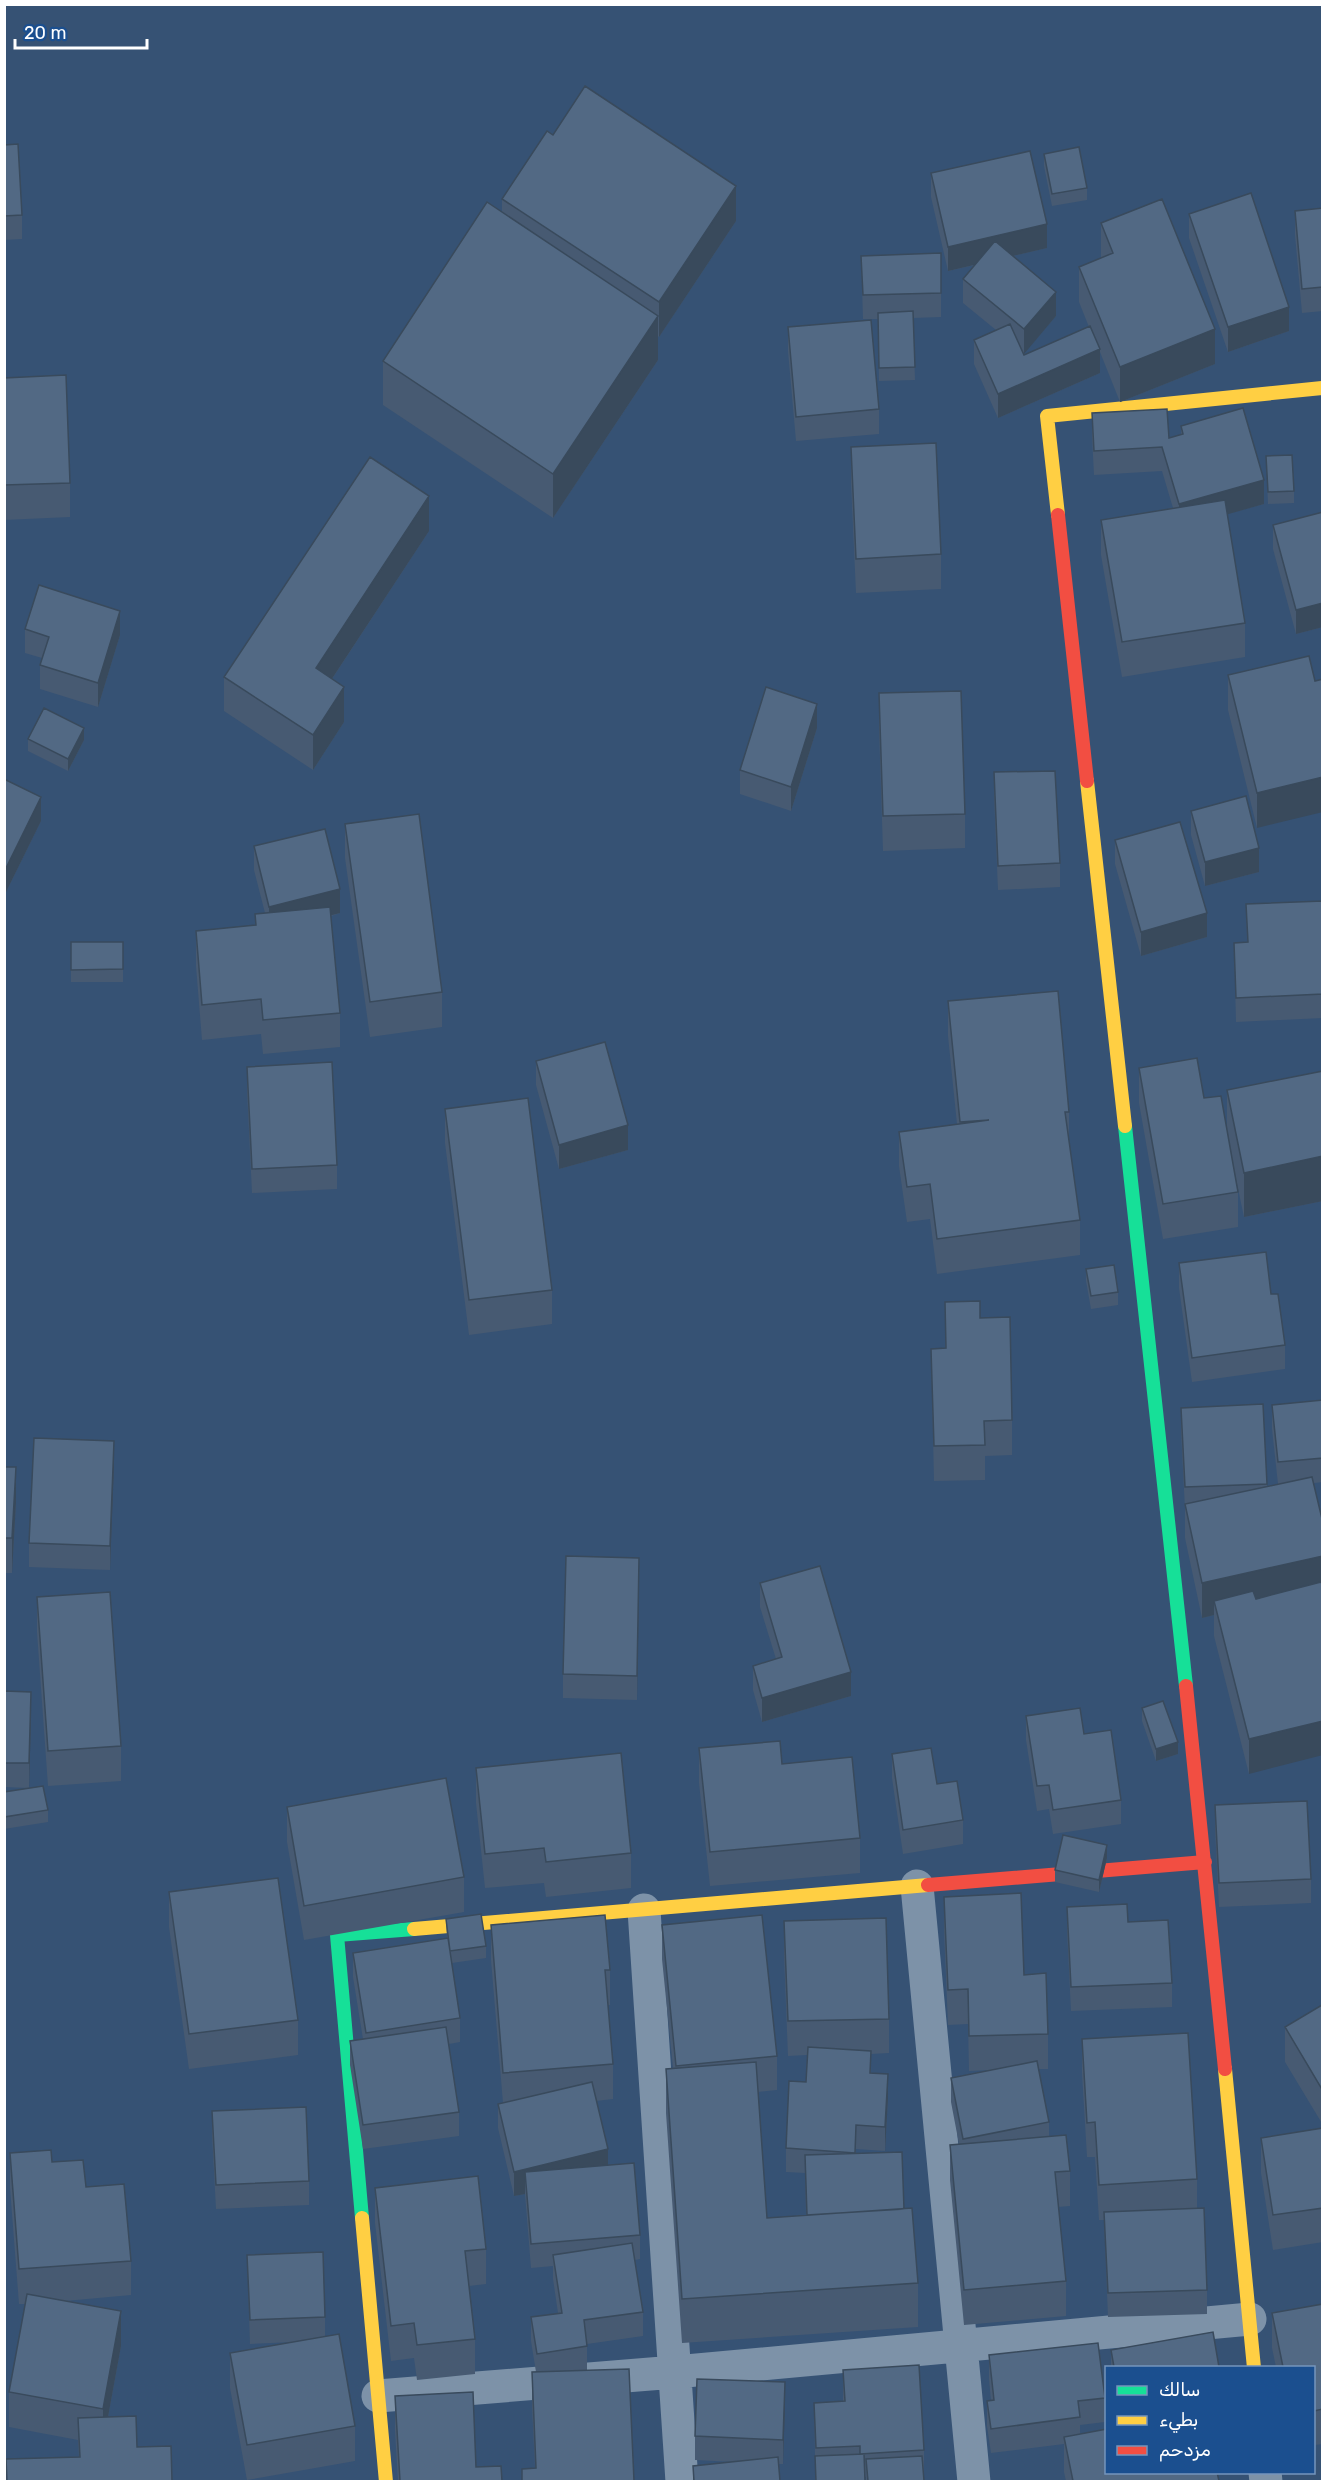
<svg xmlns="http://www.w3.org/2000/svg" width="1327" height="2486" font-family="Rubik,Cairo,sans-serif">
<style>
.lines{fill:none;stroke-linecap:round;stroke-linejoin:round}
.street{stroke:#7d92a8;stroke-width:33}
.fast{stroke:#16e098;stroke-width:14}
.slow{stroke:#ffcf43;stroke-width:14}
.jam{stroke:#f24e42;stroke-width:14}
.wall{fill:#475a72}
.shaded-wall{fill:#394a5c}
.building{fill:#526984;stroke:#394a5c;stroke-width:1.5}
</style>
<rect width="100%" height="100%" fill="#365274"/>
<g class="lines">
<path class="street" d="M 917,1886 L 974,2482
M 644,1910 L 682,2482
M 378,2396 L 675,2372 L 1250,2319
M 1265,2472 L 1266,2482"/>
<path class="fast" d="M 1125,1126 L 1186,1686
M 362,2218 L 337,1935 L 414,1929"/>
<path class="slow" d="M 1058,515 L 1047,416 L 1322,388
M 1087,781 L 1125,1126
M 414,1929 L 928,1885
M 1225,2069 L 1254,2368
M 362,2218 L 386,2482"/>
<path class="jam" d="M 1058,515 L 1087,781
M 1186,1686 L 1225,2069
M 928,1885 L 1205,1862"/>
</g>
<path class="wall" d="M 553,135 L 736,221 L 659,337 L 658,336 L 658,360 L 553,518 L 383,405 L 383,361 L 502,212 L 502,199 Z
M 4,145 L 22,215 L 22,239 L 4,240 Z
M 1044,154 L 1087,188 L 1087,200 L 1052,206 L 1044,166 Z
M 931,173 L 1047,248 L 1013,256 L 1056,316 L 1024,353 L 1024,355 L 1089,327 L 1079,302 L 1079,267 L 1101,258 L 1101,223 L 1215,364 L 1120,402 L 1100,352 L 1100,373 L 998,418 L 974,364 L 974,340 L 996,330 L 963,303 L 963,279 L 975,265 L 948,271 L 931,197 Z
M 1323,208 L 1323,311 L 1302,313 L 1295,235 L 1295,211 Z
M 1189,214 L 1289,331 L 1228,352 L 1189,238 Z
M 861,256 L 941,293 L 941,317 L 913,318 L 915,380 L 879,381 L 878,319 L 863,319 Z
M 788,327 L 879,409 L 879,434 L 796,441 L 788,351 Z
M 4,378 L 70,483 L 70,517 L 4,520 Z
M 1092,413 L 1169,438 L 1181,435 L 1181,426 L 1264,504 L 1227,514 L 1245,623 L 1245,657 L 1122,677 L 1101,555 L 1101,520 L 1173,508 L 1162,471 L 1094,475 L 1092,437 Z
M 851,447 L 941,554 L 941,589 L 856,593 L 851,482 Z
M 1266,456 L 1294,491 L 1294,503 L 1268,504 Z
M 1323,512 L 1323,627 L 1296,634 L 1273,549 L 1273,525 Z
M 429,531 L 332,679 L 344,722 L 313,770 L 224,711 L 224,677 Z
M 25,629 L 120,635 L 98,707 L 40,689 L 40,665 L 42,658 L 25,653 Z
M 1228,675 L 1315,681 L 1257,828 L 1228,710 Z
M 879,693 L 965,814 L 965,848 L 883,851 L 879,728 Z
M 817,728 L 791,811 L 740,794 L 740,770 Z
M 28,739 L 84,740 L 68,771 L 28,751 Z
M 994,772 L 1060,863 L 1060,887 L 998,890 L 994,797 Z
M 4,779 L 41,821 L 6,892 L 4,891 Z
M 1191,811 L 1259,872 L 1205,886 L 1191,835 Z
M 345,824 L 442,992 L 442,1027 L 370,1037 L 345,858 Z
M 1115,840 L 1207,937 L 1141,956 L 1115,864 Z
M 254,846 L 340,913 L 331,916 L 340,1013 L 340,1047 L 263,1054 L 261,1034 L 202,1040 L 196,966 L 196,931 L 255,925 L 255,914 L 265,913 L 254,870 Z
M 1323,901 L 1323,1018 L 1236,1022 L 1234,943 L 1247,942 L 1246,904 Z
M 71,942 L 123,942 L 123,982 L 71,982 Z
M 948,1001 L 1069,1112 L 1069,1141 L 1080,1220 L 1080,1255 L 937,1274 L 930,1219 L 907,1222 L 899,1166 L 899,1132 L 957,1124 L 948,1036 Z
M 536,1061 L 628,1150 L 559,1169 L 536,1085 Z
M 247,1067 L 337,1165 L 337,1189 L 252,1193 L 247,1091 Z
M 1139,1068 L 1204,1098 L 1227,1130 L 1227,1090 L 1323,1071 L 1323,1201 L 1244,1217 L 1231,1156 L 1238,1192 L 1238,1227 L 1163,1239 L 1139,1103 Z
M 445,1109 L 552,1290 L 552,1324 L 469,1335 L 445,1143 Z
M 1179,1263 L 1285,1345 L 1285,1369 L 1192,1382 L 1179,1288 Z
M 1086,1269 L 1118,1292 L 1118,1305 L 1091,1309 L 1086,1281 Z
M 945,1302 L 980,1318 L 1012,1420 L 1012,1455 L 985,1456 L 985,1480 L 934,1481 L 931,1349 L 945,1348 Z
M 1323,1400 L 1323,1482 L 1314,1483 L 1249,1774 L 1214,1636 L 1214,1615 L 1202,1618 L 1185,1538 L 1185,1509 L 1181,1432 L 1181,1408 L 1263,1404 L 1267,1486 L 1278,1484 L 1272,1429 L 1272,1405 Z
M 114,1465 L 110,1570 L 29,1567 L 29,1543 Z
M 4,1467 L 16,1502 L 12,1573 L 4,1573 Z
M 639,1582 L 637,1700 L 563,1698 L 563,1674 Z
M 760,1583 L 851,1696 L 762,1722 L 753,1690 L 753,1666 L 776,1659 L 760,1607 Z
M 37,1597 L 121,1746 L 121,1781 L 48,1786 L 37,1632 Z
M 4,1691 L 31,1716 L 29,1788 L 4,1787 Z
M 1142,1708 L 1178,1754 L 1156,1761 L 1142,1721 Z
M 1026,1716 L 1084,1734 L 1121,1800 L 1121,1824 L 1053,1834 L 1049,1809 L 1037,1811 L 1026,1740 Z
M 699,1748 L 782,1764 L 860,1838 L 860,1873 L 710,1886 L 699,1783 Z
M 892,1754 L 937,1784 L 963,1820 L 963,1844 L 903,1854 L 892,1778 Z
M 476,1768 L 631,1853 L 631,1888 L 546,1897 L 544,1883 L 485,1888 L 476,1803 Z
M 4,1792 L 48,1810 L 48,1822 L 4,1829 Z
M 1215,1805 L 1311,1879 L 1311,1903 L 1219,1907 L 1215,1829 Z
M 287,1807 L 464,1877 L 464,1912 L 304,1940 L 287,1842 Z
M 1107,1858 L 1099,1892 L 1055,1882 L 1055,1870 Z
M 169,1892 L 298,2020 L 298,2055 L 189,2069 L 169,1927 Z
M 944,1897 L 1024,1975 L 1048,2034 L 1048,2069 L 1038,2069 L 1049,2122 L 1049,2136 L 1070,2171 L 1070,2206 L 1058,2207 L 1066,2281 L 1066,2316 L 964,2325 L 950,2180 L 950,2145 L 959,2144 L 951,2102 L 951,2078 L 990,2070 L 969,2071 L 968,2024 L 948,2025 L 944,1931 Z
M 1067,1907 L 1128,1922 L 1172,1983 L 1172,2007 L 1071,2011 L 1067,1931 Z
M 446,1919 L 486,1946 L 486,1958 L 452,1963 L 460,2018 L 460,2042 L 449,2044 L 459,2112 L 459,2136 L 363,2149 L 350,2065 L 350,2041 L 363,2039 L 353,1977 L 353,1953 L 447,1939 Z
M 784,1921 L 889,2019 L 889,2053 L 871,2054 L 871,2073 L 888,2098 L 885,2151 L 856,2149 L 856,2153 L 904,2209 L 918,2283 L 918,2327 L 682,2343 L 666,2113 L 666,2069 L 673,2068 L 662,1959 L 662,1925 L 777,2056 L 777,2090 L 758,2092 L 767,2218 L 806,2215 L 805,2173 L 786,2172 L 786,2148 L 806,2082 L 807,2055 L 788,2056 L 784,1956 Z
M 491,1925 L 610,1970 L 610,2005 L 608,2005 L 613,2064 L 613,2099 L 596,2101 L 608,2165 L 640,2235 L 640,2259 L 635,2260 L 643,2312 L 643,2336 L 587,2344 L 587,2370 L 634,2481 L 522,2481 L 522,2469 L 535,2468 L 532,2407 L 532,2372 L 536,2372 L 531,2341 L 531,2317 L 558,2313 L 553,2279 L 553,2266 L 531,2268 L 525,2194 L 514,2196 L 498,2128 L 498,2104 L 503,2103 L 491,1960 Z
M 1322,2005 L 1323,2125 L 1285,2062 L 1285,2027 Z
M 1082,2039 L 1197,2179 L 1197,2209 L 1207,2290 L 1207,2314 L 1108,2317 L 1104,2220 L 1099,2220 L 1095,2157 L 1087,2157 L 1082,2073 Z
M 212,2111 L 309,2181 L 309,2205 L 216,2209 L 212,2135 Z
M 1323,2128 L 1323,2242 L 1273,2250 L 1261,2173 L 1261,2138 Z
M 10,2153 L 52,2162 L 86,2187 L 131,2261 L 131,2295 L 65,2301 L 121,2346 L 108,2417 L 172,2481 L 6,2481 L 6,2459 L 79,2457 L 78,2440 L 9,2427 L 9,2392 L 25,2304 L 19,2304 L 10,2188 Z
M 375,2188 L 486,2249 L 486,2284 L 469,2286 L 475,2339 L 475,2374 L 417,2380 L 414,2358 L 391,2361 L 375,2223 Z
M 247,2255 L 325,2317 L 325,2337 L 355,2426 L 355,2461 L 247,2480 L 230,2388 L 230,2353 L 293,2342 L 250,2344 Z
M 1323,2304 L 1323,2444 L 1314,2445 L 1314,2367 L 1276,2367 L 1272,2348 L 1272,2313 Z
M 1111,2350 L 1219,2367 L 1111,2367 Z
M 989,2355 L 1105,2398 L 1105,2422 L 1080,2425 L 1080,2434 L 1219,2481 L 1066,2481 L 1064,2472 L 1064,2444 L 991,2453 L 987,2426 L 987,2401 L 991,2401 L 989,2379 Z
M 843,2370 L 924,2450 L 924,2481 L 866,2481 L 866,2477 L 865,2477 L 865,2481 L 815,2481 L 815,2456 L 814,2403 L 843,2402 Z
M 395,2396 L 476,2467 L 502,2481 L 398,2481 L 395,2431 Z
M 785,2406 L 783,2464 L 779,2464 L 780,2481 L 693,2481 L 693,2466 L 734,2462 L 695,2460 L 695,2436 Z"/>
<path class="shaded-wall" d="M 736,186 L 736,221 L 659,337 L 659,302 Z
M 1047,224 L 1047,248 L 948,271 L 948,247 Z
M 1056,292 L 1056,316 L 1024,354 L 1024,329 Z
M 1289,307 L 1289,331 L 1228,352 L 1228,327 Z
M 658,316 L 658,360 L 553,518 L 553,474 Z
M 1215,329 L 1215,364 L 1120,402 L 1120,367 Z
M 1100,349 L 1100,373 L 998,418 L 998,394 Z
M 1264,480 L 1264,504 L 1179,528 L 1179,504 Z
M 429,496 L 429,531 L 316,703 L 316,668 Z
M 1323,603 L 1323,627 L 1296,634 L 1296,610 Z
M 120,611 L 120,635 L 98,707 L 98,683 Z
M 344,687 L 344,722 L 313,770 L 313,735 Z
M 817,704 L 817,728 L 791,811 L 791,787 Z
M 84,728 L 84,740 L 68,771 L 68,759 Z
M 1323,777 L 1323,812 L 1257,828 L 1257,793 Z
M 41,797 L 41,821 L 6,892 L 6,868 Z
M 1259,848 L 1259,872 L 1205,886 L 1205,862 Z
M 340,889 L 340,913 L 269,931 L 269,907 Z
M 1207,913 L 1207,937 L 1141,956 L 1141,932 Z
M 628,1125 L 628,1150 L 559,1169 L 559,1145 Z
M 1323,1156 L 1323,1201 L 1244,1217 L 1244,1173 Z
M 114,1441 L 114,1465 L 110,1570 L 110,1546 Z
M 16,1467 L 16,1502 L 12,1573 L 12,1538 Z
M 1323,1556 L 1323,1591 L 1218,1614 L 1214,1601 L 1214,1615 L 1202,1618 L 1202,1583 Z
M 639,1558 L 639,1582 L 637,1700 L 637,1676 Z
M 851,1672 L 851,1696 L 762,1722 L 762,1698 Z
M 31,1692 L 31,1716 L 29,1788 L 29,1763 Z
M 1323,1721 L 1323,1755 L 1249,1774 L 1249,1739 Z
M 1178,1742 L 1178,1754 L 1156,1761 L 1156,1749 Z
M 1107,1845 L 1107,1858 L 1099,1892 L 1099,1880 Z
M 888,2074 L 888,2098 L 885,2151 L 885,2127 Z
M 608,2149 L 608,2174 L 525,2172 L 525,2194 L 514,2196 L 514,2172 Z
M 121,2311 L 121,2346 L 103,2444 L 103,2409 Z
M 785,2382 L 785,2406 L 783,2464 L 783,2440 Z"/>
<path class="building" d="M 585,86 L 736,186 L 659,302 L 502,199 L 547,131 L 553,135 Z
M 18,144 L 22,215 L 4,216 L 4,145 Z
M 1079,147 L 1087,188 L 1052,194 L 1044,154 Z
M 1030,151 L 1047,224 L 948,247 L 931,173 Z
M 1251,193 L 1289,307 L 1228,327 L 1189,214 Z
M 1162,199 L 1215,329 L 1120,367 L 1079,267 L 1113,253 L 1101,223 Z
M 487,202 L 658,316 L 553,474 L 383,361 Z
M 1323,208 L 1323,287 L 1302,289 L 1295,211 Z
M 995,241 L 1056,292 L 1024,329 L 963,279 Z
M 941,253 L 941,293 L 863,295 L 861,256 Z
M 913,311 L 915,367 L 879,368 L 878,313 Z
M 871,320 L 879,409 L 796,417 L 788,327 Z
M 1010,324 L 1024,355 L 1090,326 L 1100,349 L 998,394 L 974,340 Z
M 66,375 L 70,483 L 4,485 L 4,378 Z
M 1243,408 L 1264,480 L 1179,504 L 1162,447 L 1094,451 L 1092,413 L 1167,409 L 1169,438 L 1183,434 L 1181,426 Z
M 936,443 L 941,554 L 856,559 L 851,447 Z
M 1292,455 L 1294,491 L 1268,492 L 1266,456 Z
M 370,457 L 429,496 L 316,668 L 344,687 L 313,735 L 224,677 Z
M 1225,500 L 1245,623 L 1122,642 L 1101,520 Z
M 1323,512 L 1323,603 L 1296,610 L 1273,525 Z
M 39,585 L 120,611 L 98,683 L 40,665 L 49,637 L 25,629 Z
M 1309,656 L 1315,681 L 1323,679 L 1323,777 L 1257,793 L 1228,675 Z
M 766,687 L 817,704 L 791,787 L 740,770 Z
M 961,691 L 965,814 L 883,816 L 879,693 Z
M 44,708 L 84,728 L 68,759 L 28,739 Z
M 1055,771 L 1060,863 L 998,866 L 994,772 Z
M 4,779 L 41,797 L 6,868 L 4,867 Z
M 1246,796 L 1259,848 L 1205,862 L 1191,811 Z
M 419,814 L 442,992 L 370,1002 L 345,824 Z
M 1180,822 L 1207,913 L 1141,932 L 1115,840 Z
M 325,829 L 340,889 L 269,907 L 254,846 Z
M 1323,901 L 1323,994 L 1236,998 L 1234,943 L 1248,942 L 1246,904 Z
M 330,907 L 340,1013 L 263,1020 L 261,999 L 202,1005 L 196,931 L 256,925 L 255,914 Z
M 71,942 L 123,942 L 123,969 L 71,970 Z
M 1058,991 L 1069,1112 L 1065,1112 L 1080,1220 L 937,1239 L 930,1184 L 907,1187 L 899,1132 L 989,1120 L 960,1122 L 948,1001 Z
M 605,1042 L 628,1125 L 559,1145 L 536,1061 Z
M 1197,1058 L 1204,1098 L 1221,1096 L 1238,1192 L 1163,1204 L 1139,1068 Z
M 332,1062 L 337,1165 L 252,1169 L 247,1067 Z
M 1323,1071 L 1323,1156 L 1244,1173 L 1227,1090 Z
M 528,1098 L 552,1290 L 469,1300 L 445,1109 Z
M 1266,1252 L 1271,1294 L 1278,1294 L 1285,1345 L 1192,1358 L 1179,1263 Z
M 1114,1265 L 1118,1292 L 1091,1296 L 1086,1269 Z
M 980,1301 L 980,1318 L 1010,1317 L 1012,1420 L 984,1421 L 985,1445 L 934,1446 L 931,1349 L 946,1348 L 945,1302 Z
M 1323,1400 L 1323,1458 L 1278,1462 L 1272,1405 Z
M 1263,1404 L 1267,1484 L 1185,1487 L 1181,1408 Z
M 34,1438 L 114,1441 L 110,1546 L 29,1543 Z
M 4,1467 L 16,1467 L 12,1538 L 4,1538 Z
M 1312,1477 L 1323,1523 L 1323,1556 L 1202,1583 L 1185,1504 Z
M 566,1556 L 639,1558 L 637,1676 L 563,1674 Z
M 820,1566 L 851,1672 L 762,1698 L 753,1666 L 782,1657 L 760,1583 Z
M 1321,1582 L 1323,1587 L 1323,1721 L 1249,1739 L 1214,1601 L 1253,1591 L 1256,1599 Z
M 110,1592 L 121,1746 L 48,1751 L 37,1597 Z
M 4,1691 L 31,1692 L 29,1763 L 4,1763 Z
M 1163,1701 L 1178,1742 L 1156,1749 L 1142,1708 Z
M 1080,1708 L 1084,1734 L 1111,1730 L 1121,1800 L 1053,1810 L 1049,1785 L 1037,1786 L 1026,1716 Z
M 780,1741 L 782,1764 L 852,1757 L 860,1838 L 710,1852 L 699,1748 Z
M 931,1748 L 937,1784 L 957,1781 L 963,1820 L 903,1830 L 892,1754 Z
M 621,1753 L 631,1853 L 546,1862 L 544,1848 L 485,1854 L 476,1768 Z
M 446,1778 L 464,1877 L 304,1906 L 287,1807 Z
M 43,1786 L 48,1810 L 4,1817 L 4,1792 Z
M 1307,1801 L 1311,1879 L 1219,1883 L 1215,1805 Z
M 1063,1835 L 1107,1845 L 1099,1880 L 1055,1870 Z
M 278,1878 L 298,2020 L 189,2034 L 169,1892 Z
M 1021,1893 L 1024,1975 L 1046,1973 L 1048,2034 L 969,2036 L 968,1989 L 948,1990 L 944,1897 Z
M 1127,1904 L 1128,1922 L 1168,1920 L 1172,1983 L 1071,1987 L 1067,1907 Z
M 481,1914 L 486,1946 L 450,1951 L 446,1919 Z
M 605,1915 L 610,1970 L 605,1970 L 613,2064 L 503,2073 L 491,1925 Z
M 762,1915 L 777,2056 L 676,2066 L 662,1925 Z
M 886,1918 L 889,2019 L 788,2021 L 784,1921 Z
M 448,1938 L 460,2018 L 366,2033 L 353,1953 Z
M 1322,2005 L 1323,2006 L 1323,2091 L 1285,2027 Z
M 446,2027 L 459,2112 L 363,2125 L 350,2041 Z
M 1188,2033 L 1197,2179 L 1099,2185 L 1095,2122 L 1087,2123 L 1082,2039 Z
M 808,2047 L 871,2051 L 870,2073 L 888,2074 L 885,2127 L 856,2125 L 855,2153 L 786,2148 L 789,2081 L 806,2082 Z
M 1037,2061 L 1049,2122 L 963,2139 L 951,2078 Z
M 756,2062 L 767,2218 L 912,2208 L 918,2283 L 682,2299 L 666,2069 Z
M 592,2082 L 608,2149 L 514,2172 L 498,2104 Z
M 306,2107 L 309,2181 L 216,2185 L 212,2111 Z
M 1323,2128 L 1323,2208 L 1273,2215 L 1261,2138 Z
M 1066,2135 L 1070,2171 L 1055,2172 L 1066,2281 L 964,2290 L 950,2145 Z
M 51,2150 L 52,2162 L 83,2160 L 86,2187 L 124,2184 L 131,2261 L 19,2269 L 10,2153 Z
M 902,2152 L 904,2209 L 807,2215 L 805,2155 Z
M 634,2163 L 640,2235 L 531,2244 L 525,2172 Z
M 478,2176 L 486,2249 L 465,2251 L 475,2339 L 417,2345 L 414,2323 L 391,2326 L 375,2188 Z
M 1204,2208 L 1207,2290 L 1108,2293 L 1104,2212 Z
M 632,2243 L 643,2312 L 584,2320 L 587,2346 L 537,2354 L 531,2317 L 562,2313 L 553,2255 Z
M 323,2252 L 325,2317 L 250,2320 L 247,2255 Z
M 27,2294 L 121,2311 L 103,2409 L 9,2392 Z
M 1323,2304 L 1323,2409 L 1314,2411 L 1314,2367 L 1283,2367 L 1272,2313 Z
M 1213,2332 L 1219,2367 L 1114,2367 L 1111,2350 Z
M 339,2334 L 355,2426 L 247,2445 L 230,2353 Z
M 1098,2343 L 1105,2398 L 1078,2401 L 1080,2417 L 991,2429 L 987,2401 L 994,2400 L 989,2355 Z
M 919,2365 L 924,2450 L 860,2454 L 860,2446 L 816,2448 L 814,2403 L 845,2401 L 843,2370 Z
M 629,2369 L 634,2481 L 522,2481 L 522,2469 L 536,2468 L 532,2372 Z
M 697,2379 L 785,2382 L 783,2440 L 695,2436 Z
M 473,2392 L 476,2467 L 501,2466 L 502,2481 L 400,2481 L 395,2396 Z
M 136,2416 L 137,2447 L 171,2446 L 172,2481 L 7,2481 L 6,2459 L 80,2457 L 78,2418 Z
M 1107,2429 L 1107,2472 L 1217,2472 L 1219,2481 L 1073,2481 L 1064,2437 Z
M 864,2454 L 865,2481 L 816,2481 L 815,2456 Z
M 922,2456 L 924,2481 L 868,2481 L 866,2459 Z
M 778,2457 L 780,2481 L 694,2481 L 693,2466 Z"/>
<rect width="1327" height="2486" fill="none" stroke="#ffffff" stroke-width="12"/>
<rect x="1105" y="2366" width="210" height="108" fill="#1b4f8f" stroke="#7695bc" stroke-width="1.5"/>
<rect x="1117" y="2386" width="30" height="9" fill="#16e098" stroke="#7695bc" stroke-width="1.5"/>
<text x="1159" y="2396" font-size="18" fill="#ffffff">سالك</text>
<rect x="1117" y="2416" width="30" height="9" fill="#ffcf43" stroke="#7695bc" stroke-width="1.5"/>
<text x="1159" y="2426" font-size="18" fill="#ffffff">بطيء</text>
<rect x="1117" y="2446" width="30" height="9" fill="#f24e42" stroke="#7695bc" stroke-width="1.5"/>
<text x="1159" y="2456" font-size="18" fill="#ffffff">مزدحم</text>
<path d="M15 39v9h132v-9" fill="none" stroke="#ffffff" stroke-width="3"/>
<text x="24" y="39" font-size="18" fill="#ffffff" stroke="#1b4f8f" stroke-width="4.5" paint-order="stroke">20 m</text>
</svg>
